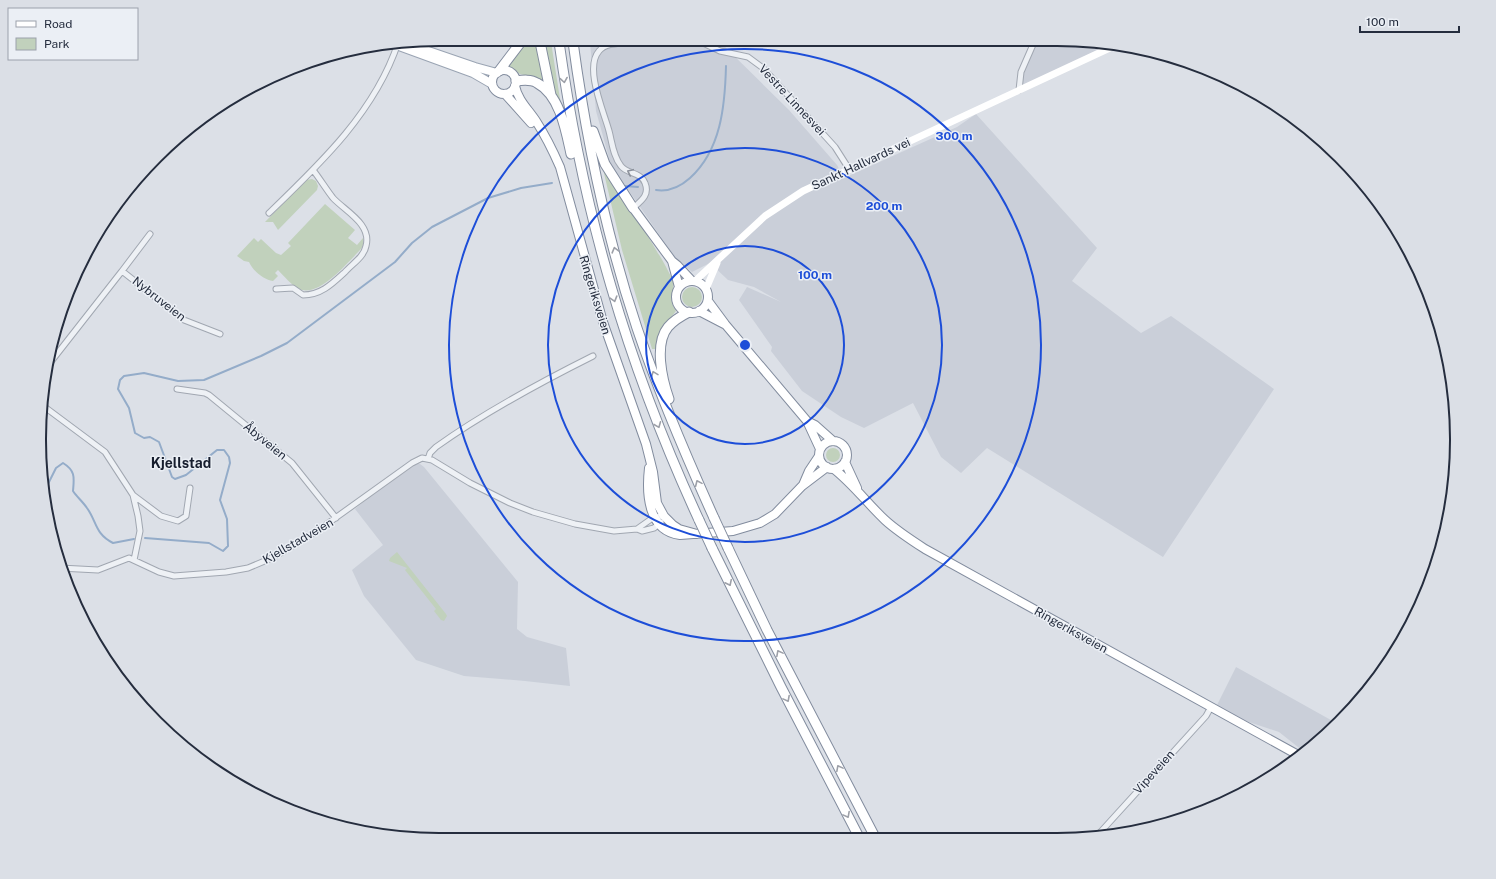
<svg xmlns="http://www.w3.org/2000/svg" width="1496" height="879" font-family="'Public Sans',sans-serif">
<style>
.built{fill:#cacfd9}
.green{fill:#c1d1bc}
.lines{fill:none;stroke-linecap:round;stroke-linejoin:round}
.stream{stroke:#94acc9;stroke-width:2}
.minor-casing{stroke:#a1a7b1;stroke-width:7}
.primary-casing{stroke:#9aa4b3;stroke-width:10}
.trunk-casing{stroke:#828c9e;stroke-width:10}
.motorway-casing{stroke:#828c9e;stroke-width:11}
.minor{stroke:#eef1f5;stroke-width:5}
.secondary{stroke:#fff;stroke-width:7}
.primary{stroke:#fff;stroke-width:8}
.trunk{stroke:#fff;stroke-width:8}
.motorway{stroke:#fff;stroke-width:9}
.motorway-bridge-casing{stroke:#828c9e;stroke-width:11;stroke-linecap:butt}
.motorway-bridge{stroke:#fff;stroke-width:9}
.oneway{stroke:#9da0a8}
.oneway2{stroke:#8a8f9a}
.ring{fill:none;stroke:#1d4ed8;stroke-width:2}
.labels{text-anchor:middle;stroke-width:3;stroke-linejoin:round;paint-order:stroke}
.street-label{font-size:12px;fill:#252d3e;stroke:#ebeff5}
.quarter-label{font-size:14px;font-weight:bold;fill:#171e2e;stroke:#ebeff5}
.rim{fill:none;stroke:#252d3e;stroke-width:2}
.centre{fill:#1d4ed8;stroke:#ebeff5;stroke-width:2}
.ring-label{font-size:12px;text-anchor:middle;font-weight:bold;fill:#1d4ed8;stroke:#ebeff5;stroke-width:3;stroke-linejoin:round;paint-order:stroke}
</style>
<rect width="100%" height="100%" fill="#dce0e7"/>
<path class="built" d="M 1035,40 L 1083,40 L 1116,46 L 1019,92 L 1018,81 Z
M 719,41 L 789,110 L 837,165 L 844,178 L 957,127 L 976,114 L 1097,248 L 1072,281 L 1141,333 L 1171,316 L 1274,389 L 1163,557 L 987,448 L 961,473 L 941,457 L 913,403 L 864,428 L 841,417 L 802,391 L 771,351 L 772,347 L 739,300 L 747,287 L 781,302 L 754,287 L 728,280 L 710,263 L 692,272 L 674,256 L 611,165 L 596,111 L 590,42 Z
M 408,464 L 420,464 L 424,467 L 518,582 L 517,629 L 527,637 L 566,648 L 570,686 L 525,681 L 464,676 L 416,660 L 364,596 L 352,570 L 383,545 L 355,509 Z
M 1236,667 L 1338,724 L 1303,751 L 1279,732 L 1246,721 L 1217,705 Z"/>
<path class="green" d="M 524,42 L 536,42 L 546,84 L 539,79 L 520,74 L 507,66 Z
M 542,42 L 551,42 L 561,105 L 554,94 Z
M 603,169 C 610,174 672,272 673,282 C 675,294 667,298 676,311 L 668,321 L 657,349 L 652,349 L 622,250 Z
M 312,179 L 316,181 L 318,186 L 317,190 L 278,230 L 273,222 L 265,222 L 306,180 Z
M 325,204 L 355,230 L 348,238 L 357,245 L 363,238 L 364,243 L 361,249 C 348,262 319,298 299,289 C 291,285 284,276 278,270 L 275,273 L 278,276 L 273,281 C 264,280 253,271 249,262 L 244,261 L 237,256 L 254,238 L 258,242 L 261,239 L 276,253 L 281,255 L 291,246 L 288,243 Z
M682 297a10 10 0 1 1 20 0a10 10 0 1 1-20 0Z
M826 455a7 7 0 1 1 14 0a7 7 0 1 1-14 0Z
M 397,552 L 446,614 L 447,616 L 444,621 L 441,620 L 434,611 L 436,609 L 405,570 L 407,568 L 389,561 L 390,558 Z"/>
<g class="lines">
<path class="stream" d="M 727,41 L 727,42
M 625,186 L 638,187
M 656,190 C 669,192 680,187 690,178 C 721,150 725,106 726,66
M 45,490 L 56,468 L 63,463 C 76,471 74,478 73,491 C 77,497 83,502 87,508 C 97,522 95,534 113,543 L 134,539
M 145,538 L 209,543 L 223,551 L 228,546 L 227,519 L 220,500 L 230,463 L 229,457 L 224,450 L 217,450 L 186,475 L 175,479 L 172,477 L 159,442 L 150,437 L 144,438 L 135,433 L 129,408 L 118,389 L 120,380 L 124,376 L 144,373 L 178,381 L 204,380 L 261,356 L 287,343 L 395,262 L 412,243 L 432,227 L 488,198 L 521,188 L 552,183"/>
<defs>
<path id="minor" d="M 699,41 L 720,51 L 748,57 L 763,68 L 835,147 L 849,169
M 631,42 C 621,43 605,43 599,51 C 584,68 604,112 609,131 C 612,142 613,156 621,166 C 627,174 641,172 645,183 C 650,195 641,201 633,208
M 1019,90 L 1021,72 L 1035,40
M 269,213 C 320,164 375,112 398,43
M 122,271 L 150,234
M 276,289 L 293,288 L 303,295 C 321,295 332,284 345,272 C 352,264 364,257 366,246 C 372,224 345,211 333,198 C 326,189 320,179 313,170
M 46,368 L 122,271 L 184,320 L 220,334
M 177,389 L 205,393 L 209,395 L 292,463 L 336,518
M 42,405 L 105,452 L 133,495 L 138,516 L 140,531 L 134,560
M 428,459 L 430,453 L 436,447 C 485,412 539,383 593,356
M 133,495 L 161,516 L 178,521 L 186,516 L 190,488
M 637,529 L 654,517 L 664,516
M 60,568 L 98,570 L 129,558 L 159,572 L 174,576 L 226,572 L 248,568 L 274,557 L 320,529 L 412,463 L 422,458 L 432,460 L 470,483 L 510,503 L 533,512 L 575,524 L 614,531 L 637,529 L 642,531 L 654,528 L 661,522
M 1096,837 L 1206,716 L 1211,707"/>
<path id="primary" d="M 388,42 L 473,73 L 492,84
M 402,42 L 475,67 L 497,73"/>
<path id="trunk" d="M492 82a12 12 0 1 1 24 0a12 12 0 1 1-24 0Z
M 515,86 C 518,100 528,109 536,121 C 545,135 553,151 560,167 L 603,322 L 646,444 L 653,472 L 657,503 L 664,516 L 673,525 L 679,529 L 697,534
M 505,94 L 531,123
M 633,208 L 672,261 L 679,287
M 672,261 L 677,265 L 691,280
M676 297a16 16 0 1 1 32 0a16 16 0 1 1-32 0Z
M 708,301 L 725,324 L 807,421 L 820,449
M 699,311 L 724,324
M 807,421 L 815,425 L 833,441
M819 455a14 14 0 1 1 28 0a14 14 0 1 1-28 0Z
M 845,462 L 857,488
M 649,468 C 646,494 648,531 680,535 L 733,531 L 760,523 L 775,514 L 802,486 L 827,467
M 834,469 C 853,484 867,503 885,520 C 897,531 911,540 925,549 L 1298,755
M 803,485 L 809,471 L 819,456"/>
<path id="motorway" d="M 540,42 L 551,95
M 559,42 C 583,212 627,364 699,520
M 573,42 C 586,138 606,235 637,328 C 659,393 686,456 714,518
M 499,71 L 521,42
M 516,81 C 523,80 531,79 537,83 C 560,95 566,131 571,154
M 593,131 L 605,164 L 633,208
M 669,399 C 662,379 654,344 668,327 C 674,320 681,316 689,312
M 712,548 L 781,687 L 860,839
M 728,548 L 767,630 L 876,839"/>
</defs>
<use href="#minor" class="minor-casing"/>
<use href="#primary" class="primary-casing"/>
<use href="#trunk" class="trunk-casing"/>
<use href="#motorway" class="motorway-casing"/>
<use href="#minor" class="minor"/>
<path class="secondary" d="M 695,281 L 765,216 L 803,191 L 1114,46
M 706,289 L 717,263"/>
<use href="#primary" class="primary"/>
<use href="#trunk" class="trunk"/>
<use href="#motorway" class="motorway"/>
<defs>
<path id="motorway-bridge" d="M 714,518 L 728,548
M 699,520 L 712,548"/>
</defs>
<use href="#motorway-bridge" class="motorway-bridge-casing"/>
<use href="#motorway-bridge" class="motorway-bridge"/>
</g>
<defs><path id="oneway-chevron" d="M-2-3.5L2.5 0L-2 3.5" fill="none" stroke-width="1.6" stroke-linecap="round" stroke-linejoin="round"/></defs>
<g class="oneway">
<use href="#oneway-chevron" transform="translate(564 80) rotate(81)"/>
<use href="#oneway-chevron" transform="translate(615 250) rotate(-105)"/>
<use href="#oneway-chevron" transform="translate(614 299) rotate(74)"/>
<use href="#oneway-chevron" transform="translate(654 374) rotate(-111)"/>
<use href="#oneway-chevron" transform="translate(658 425) rotate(68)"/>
<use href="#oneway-chevron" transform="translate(698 483) rotate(-114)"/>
<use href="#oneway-chevron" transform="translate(729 583) rotate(64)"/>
<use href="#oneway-chevron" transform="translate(779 653) rotate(-118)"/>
<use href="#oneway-chevron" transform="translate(787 699) rotate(62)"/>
<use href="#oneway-chevron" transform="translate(839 768) rotate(-118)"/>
<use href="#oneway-chevron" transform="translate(847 815) rotate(62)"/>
</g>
<use class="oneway2" href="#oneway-chevron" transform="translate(630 172) rotate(-155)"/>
<g class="ring">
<circle cx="745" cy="345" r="99"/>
<circle cx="745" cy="345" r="197"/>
<circle cx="745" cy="345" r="296"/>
</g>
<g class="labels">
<g class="street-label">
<text transform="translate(792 100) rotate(47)" y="4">Vestre Linnesvei</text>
<text transform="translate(861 164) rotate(-25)" y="4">Sankt Hallvards vei</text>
<text transform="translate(595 295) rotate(73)" y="4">Ringeriksveien</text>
<text transform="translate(159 299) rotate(38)" y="4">Nybruveien</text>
<text transform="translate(265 441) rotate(39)" y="4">Åbyveien</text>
<text transform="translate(298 541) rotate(-30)" y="4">Kjellstadveien</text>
<text transform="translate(1071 630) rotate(29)" y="4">Ringeriksveien</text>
<text transform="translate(1154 772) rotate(-48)" y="4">Vipeveien</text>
</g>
<g class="quarter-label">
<text x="181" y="468">Kjellstad</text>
</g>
</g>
<path d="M0 0H1496V879H0ZM439 46H1057A393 393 0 0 1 1450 439V440A393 393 0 0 1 1057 833H439A393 393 0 0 1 46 440V439A393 393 0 0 1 439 46Z" fill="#dbdfe6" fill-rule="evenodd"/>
<path class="rim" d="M439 46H1057A393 393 0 0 1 1450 439V440A393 393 0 0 1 1057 833H439A393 393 0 0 1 46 440V439A393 393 0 0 1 439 46Z"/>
<circle cx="745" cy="345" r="6" class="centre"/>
<g class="ring-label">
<text x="954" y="140">300 m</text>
<text x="884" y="210">200 m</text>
<text x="815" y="279">100 m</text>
</g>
<rect x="8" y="8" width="130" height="52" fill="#ebeff5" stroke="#9ca1ac"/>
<rect x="16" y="21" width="20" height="6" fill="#ffffff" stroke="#9ca1ac"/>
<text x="44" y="28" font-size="12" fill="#252d3e">Road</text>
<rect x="16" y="38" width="20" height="12" fill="#c1d1bc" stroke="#9ca1ac"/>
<text x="44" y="48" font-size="12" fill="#252d3e">Park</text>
<path d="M1360 26v6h99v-6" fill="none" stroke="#252d3e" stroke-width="2"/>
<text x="1366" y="26" font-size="12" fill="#252d3e" stroke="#ebeff5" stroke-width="3" paint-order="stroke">100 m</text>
</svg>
